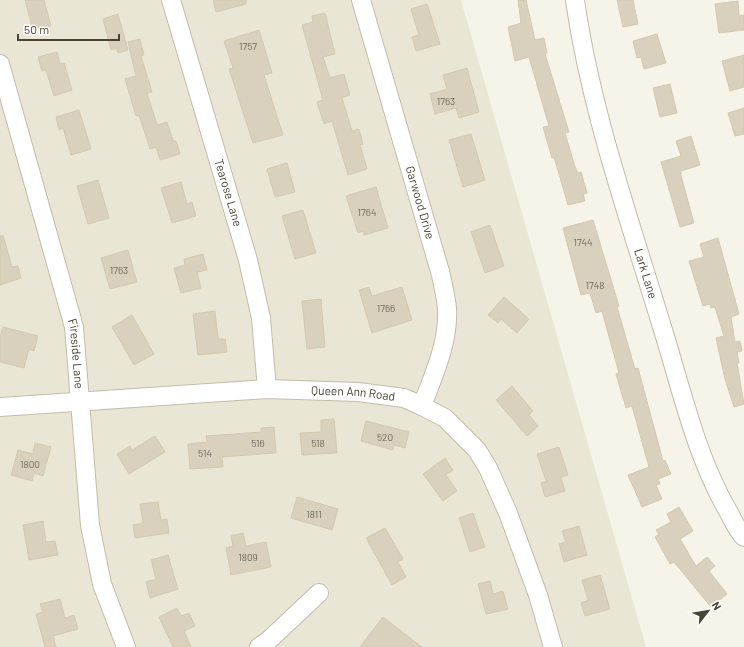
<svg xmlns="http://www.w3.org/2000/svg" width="744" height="647" font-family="Barlow,sans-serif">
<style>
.residential{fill:#eae6d6}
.building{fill:#d9d0bd;stroke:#d4c9af}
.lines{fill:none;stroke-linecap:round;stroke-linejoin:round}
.minor-casing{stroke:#c3bcaa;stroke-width:20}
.minor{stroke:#fff;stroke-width:18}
.labels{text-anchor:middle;stroke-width:3;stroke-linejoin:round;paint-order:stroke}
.number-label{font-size:10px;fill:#6e6758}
.street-label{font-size:12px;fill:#4a4436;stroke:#fff}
</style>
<rect width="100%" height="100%" fill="#f6f3e9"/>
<path class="residential" d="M 0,0 L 461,0 L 646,647 L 0,647 Z"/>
<path class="building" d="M 25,0 L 44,0 L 51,26 L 33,30 Z
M 213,0 L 246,0 L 246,4 L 216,12 Z
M 518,0 L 526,0 L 535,40 L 544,38 L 547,53 L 545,54 L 569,132 L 565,133 L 575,167 L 578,173 L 581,172 L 587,193 L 583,194 L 585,201 L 568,205 L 554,157 L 552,158 L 543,127 L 549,126 L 529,57 L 515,61 L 508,27 L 521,23 Z
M 617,0 L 633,0 L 638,24 L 623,27 Z
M 738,1 L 739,16 L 744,15 L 744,30 L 719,33 L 715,4 Z
M 427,4 L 440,44 L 416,51 L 412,37 L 419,35 L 411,9 Z
M 325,13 L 335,54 L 323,57 L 330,78 L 344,74 L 350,95 L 342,98 L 352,131 L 359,129 L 363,144 L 360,145 L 367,169 L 348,175 L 332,121 L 324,124 L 317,102 L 323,100 L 302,25 L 313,22 L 312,16 Z
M 118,14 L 128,50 L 118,53 L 116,48 L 111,50 L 103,19 Z
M 259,30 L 272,73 L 264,75 L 283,135 L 253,143 L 229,69 L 233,68 L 224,41 Z
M 657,34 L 666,63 L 644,69 L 641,57 L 637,58 L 633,41 Z
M 140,39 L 144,55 L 141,56 L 152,92 L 147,93 L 157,125 L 167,122 L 173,141 L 176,141 L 180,154 L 160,160 L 156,147 L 150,149 L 139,115 L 136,116 L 125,79 L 136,76 L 128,42 Z
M 57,52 L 60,64 L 64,63 L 72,90 L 54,96 L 46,70 L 42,71 L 38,57 Z
M 744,55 L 744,87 L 730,91 L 722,61 Z
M 467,68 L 479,112 L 459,118 L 456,108 L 435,114 L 430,94 L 447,89 L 443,75 Z
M 670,84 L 677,113 L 660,117 L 653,88 Z
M 744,108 L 744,134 L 735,136 L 728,113 Z
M 79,110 L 91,149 L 71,155 L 63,128 L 59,130 L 56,117 Z
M 471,134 L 485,180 L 463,187 L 449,140 Z
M 691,136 L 700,165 L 681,171 L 681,176 L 694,223 L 680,227 L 661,162 L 681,156 L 676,141 Z
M 287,163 L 295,192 L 275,197 L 267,169 Z
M 98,180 L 109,218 L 88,224 L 77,186 Z
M 181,182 L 187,204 L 192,202 L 196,216 L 172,223 L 161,188 Z
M 376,187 L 388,228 L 364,235 L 363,231 L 358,233 L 346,196 Z
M 303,210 L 316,253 L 295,259 L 282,216 Z
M 593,220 L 619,306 L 617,307 L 635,369 L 638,368 L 663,461 L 665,460 L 671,474 L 658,479 L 660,484 L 656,485 L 662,499 L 642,507 L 628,475 L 649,467 L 632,406 L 626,408 L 616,374 L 619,373 L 602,311 L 596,313 L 590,293 L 581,295 L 563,228 Z
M 490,225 L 504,266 L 485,273 L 471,232 Z
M 3,235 L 12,267 L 18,266 L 21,278 L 0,285 L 0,236 Z
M 718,238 L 739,314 L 731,317 L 735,342 L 740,341 L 742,351 L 737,352 L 739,363 L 737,363 L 744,404 L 734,407 L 725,379 L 716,338 L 724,336 L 715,307 L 711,308 L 710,304 L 703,306 L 689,261 L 704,257 L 700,244 Z
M 128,250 L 137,282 L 110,289 L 101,258 Z
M 203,254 L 207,270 L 197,272 L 201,288 L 181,293 L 174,268 L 185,265 L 184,259 Z
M 369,287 L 372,296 L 402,287 L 412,320 L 372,333 L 359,290 Z
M 504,297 L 529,319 L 517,333 L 501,319 L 498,323 L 488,315 Z
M 321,299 L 325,347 L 307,349 L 302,301 Z
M 215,311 L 218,339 L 225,339 L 227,352 L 198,355 L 193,314 Z
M 132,315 L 154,354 L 134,365 L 112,327 Z
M 3,327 L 38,336 L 34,351 L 29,349 L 24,368 L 0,362 L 0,337 Z
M 512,386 L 533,411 L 529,415 L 538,426 L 527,436 L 496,400 Z
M 334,419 L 337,453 L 302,455 L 300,433 L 321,432 L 321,420 Z
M 366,421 L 409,432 L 405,448 L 394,445 L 393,450 L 361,441 Z
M 274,427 L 276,453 L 222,457 L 223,467 L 190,469 L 188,444 L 207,442 L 206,436 L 261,432 L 261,428 Z
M 155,436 L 165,452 L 129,474 L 117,454 L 130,446 L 132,450 Z
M 35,443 L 51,447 L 43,476 L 34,473 L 32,481 L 11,475 L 18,450 L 33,454 Z
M 559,447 L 568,475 L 561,477 L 565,491 L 545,497 L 541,483 L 546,481 L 537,454 Z
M 445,458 L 453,470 L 446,475 L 457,491 L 443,501 L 423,474 Z
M 297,497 L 338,509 L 332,530 L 291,518 Z
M 158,502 L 161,520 L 167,519 L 169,533 L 135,538 L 133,525 L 143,523 L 140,504 Z
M 679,507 L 693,531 L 680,539 L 696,566 L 707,557 L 715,566 L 709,571 L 727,594 L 711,607 L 674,562 L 670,564 L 655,537 L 659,534 L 656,530 L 671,522 L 667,514 Z
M 473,513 L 485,547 L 470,552 L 459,518 Z
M 43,521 L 46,542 L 55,541 L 58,555 L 29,560 L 23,525 Z
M 579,526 L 587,555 L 564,562 L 559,544 L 566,542 L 562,531 Z
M 385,528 L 403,559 L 398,562 L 406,577 L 392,585 L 366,538 Z
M 243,533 L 246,546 L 266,542 L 271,567 L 231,575 L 226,548 L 233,546 L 231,536 Z
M 168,555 L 178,589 L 150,598 L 146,582 L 156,579 L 151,560 Z
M 600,575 L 610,609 L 585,616 L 581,603 L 588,600 L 582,580 Z
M 490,581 L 493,594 L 503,591 L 508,609 L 486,614 L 478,584 Z
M 60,599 L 65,618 L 74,615 L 78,629 L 53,636 L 56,647 L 45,647 L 36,614 L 43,612 L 40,604 Z
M 177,608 L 181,616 L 189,613 L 195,626 L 184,631 L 191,647 L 173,647 L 159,617 Z
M 383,617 L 422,647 L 360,647 Z"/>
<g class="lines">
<defs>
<g id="minor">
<path id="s1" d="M 171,0 L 248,260 L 261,318 L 267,389"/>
<path id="s2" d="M 361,0 L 441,275 C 443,286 446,297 447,308 C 449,342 434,374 422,406"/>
<path id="s3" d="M 575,0 C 591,112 630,221 663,330 C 682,391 696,456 728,511 C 733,520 737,530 744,537"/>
<path id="s4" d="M 0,64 L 74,327 L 90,525 L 102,584 L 126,647"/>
<path id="s5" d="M 0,407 L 267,389 L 358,392 L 404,398 L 422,406 L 445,418 L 477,450 L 488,468 L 508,513 L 538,595 L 553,647"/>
<path d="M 259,647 L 269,640 L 319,593"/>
</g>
</defs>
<use href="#minor" class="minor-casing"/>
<use href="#minor" class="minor"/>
</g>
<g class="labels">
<g class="number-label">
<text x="248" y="50">1757</text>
<text x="446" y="105">1763</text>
<text x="367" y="216">1764</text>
<text x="583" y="246">1744</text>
<text x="119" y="274">1763</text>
<text x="595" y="289">1748</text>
<text x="386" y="312">1766</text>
<text x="385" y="441">520</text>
<text x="258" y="447">516</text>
<text x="318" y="447">518</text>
<text x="205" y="457">514</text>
<text x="30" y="468">1800</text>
<text x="314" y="518">1811</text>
<text x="248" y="561">1809</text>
</g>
<g class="street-label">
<text dy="4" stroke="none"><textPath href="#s1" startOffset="201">Tearose Lane</textPath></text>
<text dy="4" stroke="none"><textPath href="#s2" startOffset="211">Garwood Drive</textPath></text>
<text dy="4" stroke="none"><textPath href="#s3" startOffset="283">Lark Lane</textPath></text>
<text dy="4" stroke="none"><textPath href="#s4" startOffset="300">Fireside Lane</textPath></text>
<text dy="4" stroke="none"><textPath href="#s5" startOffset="354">Queen Ann Road</textPath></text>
</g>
</g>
<g transform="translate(708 611) rotate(59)" stroke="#ffffff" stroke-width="3" paint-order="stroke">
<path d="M0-3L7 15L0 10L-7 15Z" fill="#4a4436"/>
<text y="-6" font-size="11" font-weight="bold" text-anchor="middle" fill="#4a4436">N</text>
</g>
<path d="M18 34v6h101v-6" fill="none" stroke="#4a4436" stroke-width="2"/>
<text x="24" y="34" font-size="12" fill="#4a4436" stroke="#ffffff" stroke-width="3" paint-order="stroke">50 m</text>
</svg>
